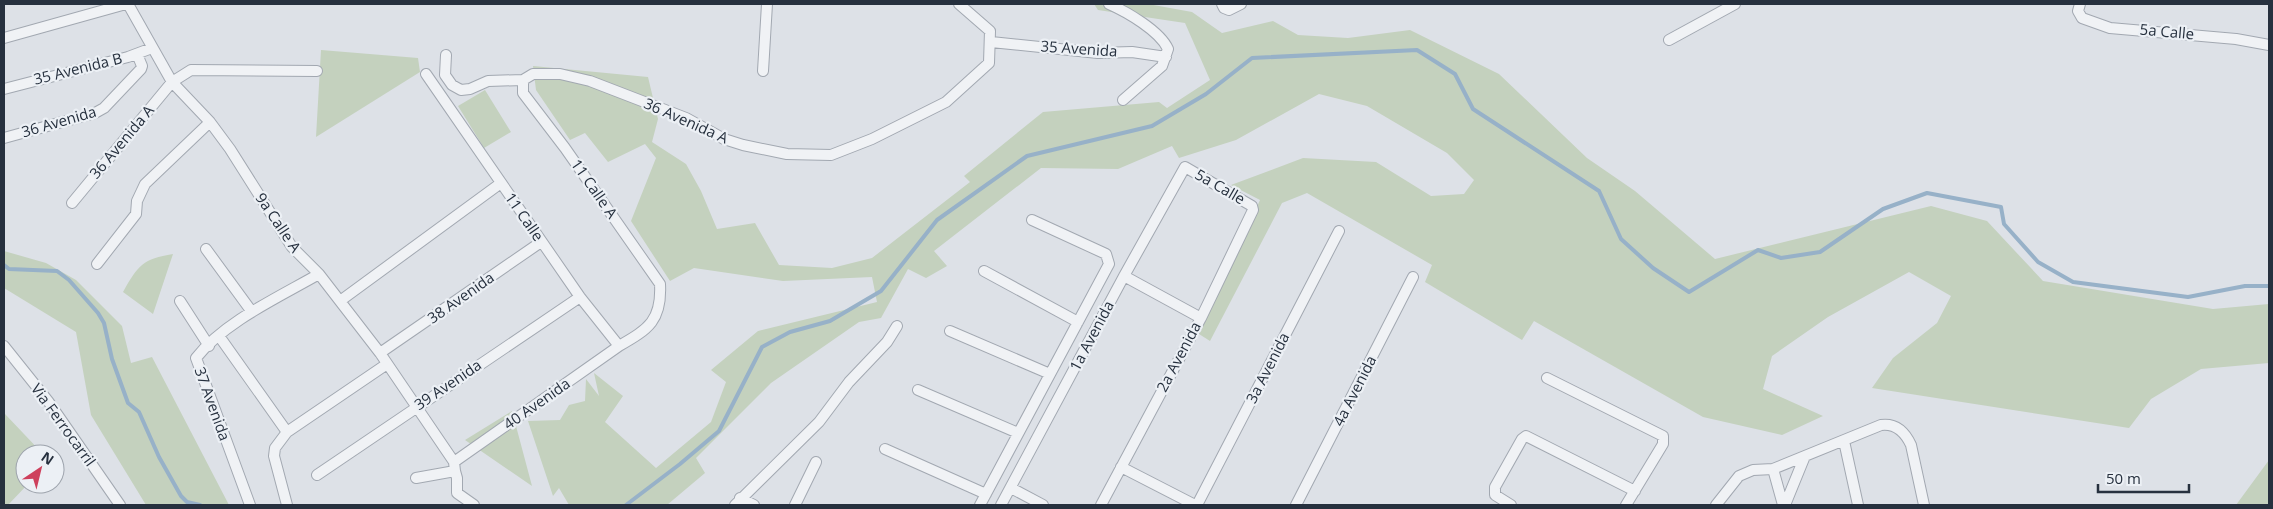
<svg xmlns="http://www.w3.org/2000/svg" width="2273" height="509" font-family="'Open Sans',sans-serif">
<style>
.green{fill:#c4d1be}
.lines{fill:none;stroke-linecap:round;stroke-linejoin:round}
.stream{stroke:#97b1c8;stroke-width:4}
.street-casing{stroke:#a2a8b1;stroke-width:12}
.street{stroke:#f0f2f5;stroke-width:10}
.labels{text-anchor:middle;stroke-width:4.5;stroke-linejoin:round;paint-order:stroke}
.street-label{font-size:15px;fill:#26303e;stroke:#ecf0f5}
</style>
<rect width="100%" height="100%" fill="#dde1e7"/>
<path class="green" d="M 1094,4 L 1148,4 L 1192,12 L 1222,33 L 1273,21 L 1298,35 L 1348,38 L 1410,30 L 1499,74 L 1587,158 L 1635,191 L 1715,259 L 1931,206 L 1987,221 L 2043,281 L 2213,309 L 2269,304 L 2269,363 L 2201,369 L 2151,399 L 2129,428 L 1872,388 L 1893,358 L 1937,323 L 1951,296 L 1909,272 L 1828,317 L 1772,356 L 1763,389 L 1823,416 L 1782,435 L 1703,417 L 1534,321 L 1522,340 L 1425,282 L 1432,265 L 1307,193 L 1282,203 L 1210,341 L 1199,334 L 1260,200 L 1231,185 L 1303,158 L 1376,162 L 1431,196 L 1464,194 L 1474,180 L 1447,153 L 1367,106 L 1319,94 L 1236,140 L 1179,158 L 1172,146 L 1118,169 L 1041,168 L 934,251 L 947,266 L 926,278 L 908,269 L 881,318 L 859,322 L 771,383 L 696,458 L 705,473 L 667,505 L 569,505 L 559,488 L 553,496 L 528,421 L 560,420 L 569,405 L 585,401 L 586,379 L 599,396 L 594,373 L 623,396 L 605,422 L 656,468 L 711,422 L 726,382 L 711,370 L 758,331 L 877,302 L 872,277 L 783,281 L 694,268 L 670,281 L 631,221 L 656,158 L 645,144 L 608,162 L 585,133 L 570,140 L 536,90 L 533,66 L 648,77 L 658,119 L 652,142 L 686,164 L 701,191 L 717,229 L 755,223 L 779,265 L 832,268 L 872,258 L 970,182 L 964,176 L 1043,112 L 1159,102 L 1167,108 L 1210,80 L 1185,23 L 1098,10 Z
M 321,50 L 418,58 L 420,72 L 316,137 Z
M 485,90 L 511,132 L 484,148 L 458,106 Z
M 4,251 L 46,263 L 76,280 L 122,326 L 131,363 L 152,357 L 229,505 L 146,505 L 91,415 L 76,332 L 4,288 Z
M 173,254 L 153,314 L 123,292 C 138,265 143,259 173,254 Z
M 512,411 L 532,486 L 465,440 Z
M 5,414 L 43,454 L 25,454 L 25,484 L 28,484 L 8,505 L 4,505 Z
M 2269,459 L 2269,505 L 2236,505 L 2269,460 Z"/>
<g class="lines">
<path class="stream" d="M 4,265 L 9,269 L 57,271 L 69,280 L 98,313 L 104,323 L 112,359 L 128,403 L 139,412 L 159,457 L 181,496 L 187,502 L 200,505
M 626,505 L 680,464 L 719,431 L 762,347 L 790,332 L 830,321 L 881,291 L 937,220 L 1027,156 L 1152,126 L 1206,94 L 1252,58 L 1417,50 L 1455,74 L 1473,109 L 1599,191 L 1621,239 L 1653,268 L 1689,292 L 1758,250 L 1781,258 L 1820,252 L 1883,209 L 1927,193 L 2001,207 L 2004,224 L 2038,262 L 2073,282 L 2188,297 L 2245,286 L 2269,286"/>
<defs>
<path id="street" d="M 128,4 L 172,82 L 210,122 L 230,149 L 292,247 L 319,274 L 380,353 L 454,462
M 1109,4 C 1127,12 1160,31 1168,49 L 1162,66 L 1123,100
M 1222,4 L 1224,8 L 1229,10 L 1241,4
M 2080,4 L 2078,11 L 2082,18 L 2110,28 L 2236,39 L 2269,45
M 4,38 L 126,4
M 1669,40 L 1735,4
M 991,42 L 1098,53 L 1132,52 L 1166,57
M 446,55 L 445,75 L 452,85 L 461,90 L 470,89 L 488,81 L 523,80 L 533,74 L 560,74 L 590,81 L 686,118 L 724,139 L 743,145 L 787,154 L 831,155 L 872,139 L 946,102 L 989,63 L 990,31 L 959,4
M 763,71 L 767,4
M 426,74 L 580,297 L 619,346 C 649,329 662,320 660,284 L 565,148 L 523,93 L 523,80
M 4,89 L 128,57 L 152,48
M 4,138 L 95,113 L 104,108 L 141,69 L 142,66 L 137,54
M 72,203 L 172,82 L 191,70 L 317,71
M 206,249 L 252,312
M 97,264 L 136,214 L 137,201 L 145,184 L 210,122
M 984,271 L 1078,322
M 1124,276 L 1201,318
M 180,301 L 209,346
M 340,301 L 501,183
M 950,331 L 1050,374
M 219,336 L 287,432
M 4,346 L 48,401 L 120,505
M 380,353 L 541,242
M 1547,378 L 1663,436 L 1663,444 L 1626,505
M 918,390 L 1018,433
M 1844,441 L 1858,505
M 885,449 L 986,494
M 454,462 L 619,346
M 1121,467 L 1195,505
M 1773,469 L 1783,505
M 455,471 L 457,478 L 457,493 L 474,505
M 317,475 L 580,297
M 416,478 L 455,471 L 454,462
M 1011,488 L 1043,505
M 740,498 L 754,505
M 250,505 L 196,358 C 224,322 279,297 319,274
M 287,505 L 274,456 L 275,448 L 287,432 L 387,364
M 735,505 L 819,422 L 849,382 L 887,342 L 897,326
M 795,505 L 816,462
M 980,505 L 1109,264 L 1106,254 L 1032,220
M 1001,505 L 1124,276 L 1185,167 L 1252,206 L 1253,210 L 1201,318 L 1101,505
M 1197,505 L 1339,231
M 1296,505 L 1413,277
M 1511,505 L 1495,495 L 1495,487 L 1522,439 L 1526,436 L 1635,491
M 1716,505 L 1739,476 L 1753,470 L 1773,469 L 1881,425 C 1896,423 1905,432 1911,445 L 1924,505
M 1785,505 L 1805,456"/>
</defs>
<use href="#street" class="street-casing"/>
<use href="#street" class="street"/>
</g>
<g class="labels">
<g class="street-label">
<text transform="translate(2167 32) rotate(5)" y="5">5a Calle</text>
<text transform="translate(1079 49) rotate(4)" y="5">35 Avenida</text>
<text transform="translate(78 69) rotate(-14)" y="5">35 Avenida B</text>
<text transform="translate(686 121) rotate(24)" y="5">36 Avenida A</text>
<text transform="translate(59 122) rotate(-16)" y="5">36 Avenida</text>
<text transform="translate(122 142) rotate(-50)" y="5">36 Avenida A</text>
<text transform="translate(1220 187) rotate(30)" y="5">5a Calle</text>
<text transform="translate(594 189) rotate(55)" y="5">11 Calle A</text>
<text transform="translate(524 217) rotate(55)" y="5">11 Calle</text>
<text transform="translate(278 223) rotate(56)" y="5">9a Calle A</text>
<text transform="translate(461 298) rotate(-35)" y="5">38 Avenida</text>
<text transform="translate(1092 336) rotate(-62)" y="5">1a Avenida</text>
<text transform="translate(1179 357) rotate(-62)" y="5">2a Avenida</text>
<text transform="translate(1268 368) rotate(-63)" y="5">3a Avenida</text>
<text transform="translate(448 385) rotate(-34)" y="5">39 Avenida</text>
<text transform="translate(1355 391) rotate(-63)" y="5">4a Avenida</text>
<text transform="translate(212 404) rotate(70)" y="5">37 Avenida</text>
<text transform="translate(537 404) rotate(-35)" y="5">40 Avenida</text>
<text transform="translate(63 425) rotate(54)" y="5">Via Ferrocarril</text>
</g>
</g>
<rect width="2273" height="509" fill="none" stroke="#26303e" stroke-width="10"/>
<g transform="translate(40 469) rotate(35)"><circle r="24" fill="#ecf0f5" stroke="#9da3ac"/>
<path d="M0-4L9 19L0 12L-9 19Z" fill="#ce405c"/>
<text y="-8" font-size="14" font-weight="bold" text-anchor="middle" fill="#26303e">N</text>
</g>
<path d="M2098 484v8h91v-8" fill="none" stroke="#26303e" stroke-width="2.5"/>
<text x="2106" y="484" font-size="15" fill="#26303e" stroke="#ecf0f5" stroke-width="4" paint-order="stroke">50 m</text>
</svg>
